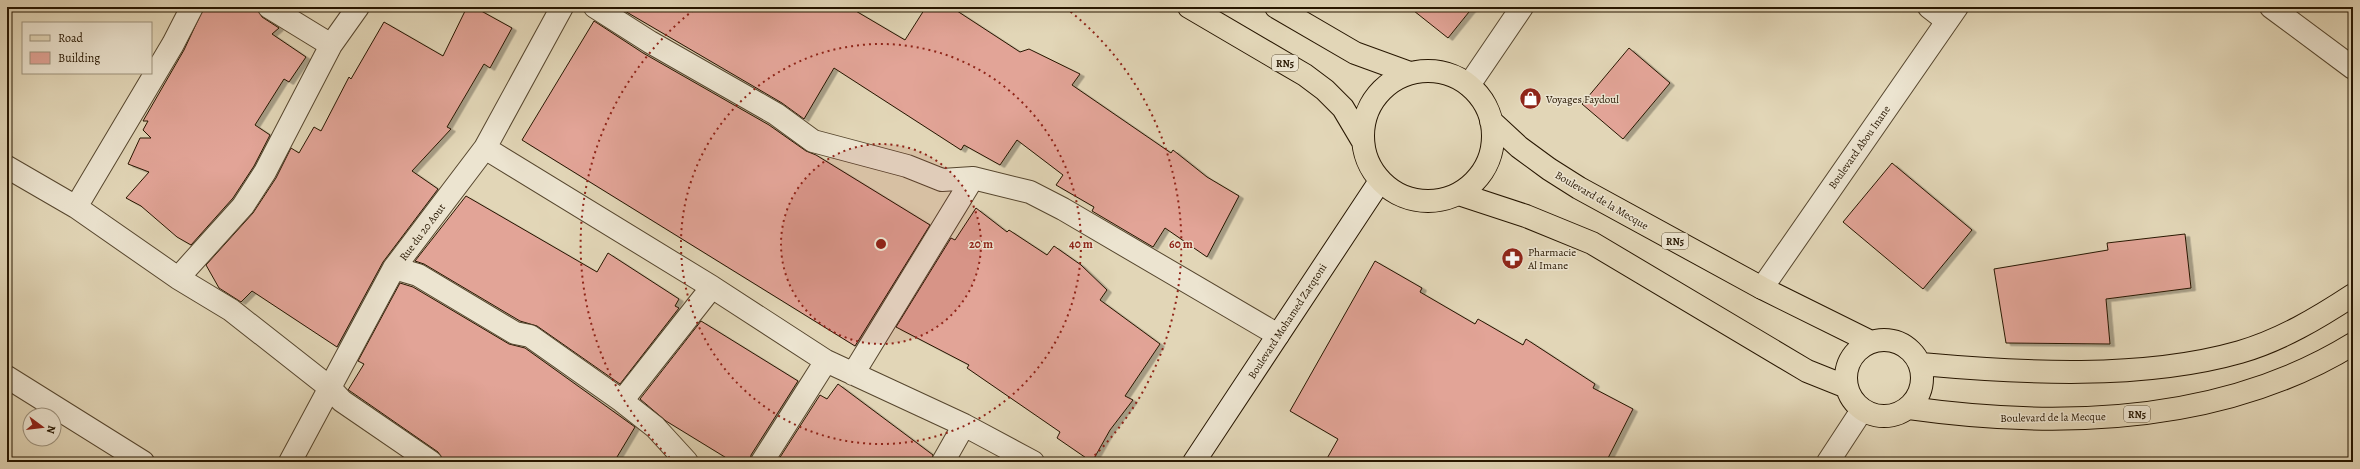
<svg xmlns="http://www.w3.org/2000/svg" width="2360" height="469" font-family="Alegreya,serif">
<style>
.building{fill:#e2a497;stroke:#271600;filter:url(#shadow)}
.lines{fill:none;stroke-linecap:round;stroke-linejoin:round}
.street-casing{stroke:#56462e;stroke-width:24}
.secondary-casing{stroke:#271600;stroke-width:24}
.primary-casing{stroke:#271600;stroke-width:24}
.street{stroke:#ece4d0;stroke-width:22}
.secondary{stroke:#ece4d0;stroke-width:22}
.primary{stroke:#e2d6b7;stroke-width:22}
.ring{fill:none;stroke:#8f2418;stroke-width:2;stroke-dasharray:2 4}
.labels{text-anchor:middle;stroke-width:3;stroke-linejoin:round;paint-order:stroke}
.shield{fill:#ece4d0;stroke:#62543e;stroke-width:1}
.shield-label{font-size:10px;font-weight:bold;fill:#271600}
.poi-label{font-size:11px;fill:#271600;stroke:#ece4d0;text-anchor:start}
.street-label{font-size:11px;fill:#271600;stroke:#ece4d0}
.centre{fill:#8f2418;stroke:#ece4d0;stroke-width:2}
.ring-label{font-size:12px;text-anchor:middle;font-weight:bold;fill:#8f2418;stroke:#ece4d0;stroke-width:3;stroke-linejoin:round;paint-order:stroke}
</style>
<defs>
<filter id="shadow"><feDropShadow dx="4.5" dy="2.5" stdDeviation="0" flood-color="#0004"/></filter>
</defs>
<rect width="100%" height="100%" fill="#e2d6b7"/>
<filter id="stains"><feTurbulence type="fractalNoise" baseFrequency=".005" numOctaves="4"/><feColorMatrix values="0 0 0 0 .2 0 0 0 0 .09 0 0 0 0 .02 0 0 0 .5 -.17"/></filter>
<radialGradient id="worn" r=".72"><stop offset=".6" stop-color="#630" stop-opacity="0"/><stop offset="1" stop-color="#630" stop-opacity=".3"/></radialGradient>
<path class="building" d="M 204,7 L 257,7 L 262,17 L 279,28 L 272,34 L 306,57 L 289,82 L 284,79 L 255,125 L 270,135 L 254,166 L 233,198 L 191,245 L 177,237 L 141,206 L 126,198 L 149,172 L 128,164 L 140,138 L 151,138 L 143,130 L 148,121 L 143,121 L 184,50 Z
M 467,7 L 474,7 L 512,28 L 490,68 L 484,64 L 447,127 L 451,129 L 412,171 L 438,189 L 383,262 L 337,347 L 252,291 L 241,302 L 219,288 L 206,265 L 253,213 L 276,178 L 291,148 L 299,153 L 314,127 L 321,131 L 349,77 L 351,79 L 384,22 L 443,56 Z
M 618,7 L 849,7 L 905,40 L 926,7 L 951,7 L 1020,52 L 1029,49 L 1080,74 L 1072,85 L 1171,153 L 1173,150 L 1207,177 L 1239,196 L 1207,257 L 1165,228 L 1153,247 L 1092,211 L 1094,207 L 1056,185 L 1063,175 L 1017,140 L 1000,165 L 964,145 L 961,150 L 834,68 L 804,119 L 782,103 Z
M 1409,7 L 1473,7 L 1448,38 Z
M 594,21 L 643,53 L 769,125 L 806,151 L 816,155 L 930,225 L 855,346 L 522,140 Z
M 1629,48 L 1670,83 L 1623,139 L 1582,104 Z
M 1892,163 L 1972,230 L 1923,289 L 1843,222 Z
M 466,196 L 597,272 L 608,253 L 679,299 L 675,306 L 679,308 L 620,384 L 537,326 L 520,321 L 424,264 L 415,261 Z
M 976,208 L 1007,232 L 1009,230 L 1047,255 L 1054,246 L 1081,265 L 1107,290 L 1100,300 L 1160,344 L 1125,396 L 1133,400 L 1110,430 L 1092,462 L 1057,438 L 1060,432 L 967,368 L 969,365 L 896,327 L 951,238 L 955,240 Z
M 2185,234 L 2191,288 L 2106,299 L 2110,344 L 2006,343 L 1994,269 L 2108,250 L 2107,243 Z
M 1375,261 L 1422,288 L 1420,292 L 1475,324 L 1478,319 L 1523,345 L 1526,339 L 1595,384 L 1593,388 L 1633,409 L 1606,462 L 1325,462 L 1338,439 L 1290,411 Z
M 400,283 L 413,287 L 509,344 L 525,348 L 635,427 L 614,462 L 443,462 L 438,452 L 350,391 L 348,390 L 364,364 L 358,361 Z
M 701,321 L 798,381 L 751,455 L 750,462 L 733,462 L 666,421 L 640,399 Z
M 838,384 L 933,455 L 931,462 L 777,462 L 820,395 L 827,399 Z"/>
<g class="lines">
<defs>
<path id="street" d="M 269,7 L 331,45
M 595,7 L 650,42 L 776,114 L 813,141 L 907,166 L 942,180 L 973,178 L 1030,192 L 1063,209 L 1278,335
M 1929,7 L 1947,21
M 2271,7 L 2353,68
M 1469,85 L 1522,7
M 485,148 L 712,287 L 826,361 L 964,425 L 1033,462
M 7,167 L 76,207 L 178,278 L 231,310 L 329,387 L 342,401 L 431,462
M 76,207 L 173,44 L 192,7
M 394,268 L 418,275 L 515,333 L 530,336 L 622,401
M 178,278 L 243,206 L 265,172 L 331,45 L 358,7
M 1762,288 L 1957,7
M 853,374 L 973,178
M 7,377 L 143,462
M 290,462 L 394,268 L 485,148 L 562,7
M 687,462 L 655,427 L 622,401 L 712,287
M 762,462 L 826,361
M 943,462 L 964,425
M 1828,462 L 1862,410"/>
<path id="secondary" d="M 1194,462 L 1380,181"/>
<path id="primary" d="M 1189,7 L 1305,75 L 1325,90 L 1343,108 L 1362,140
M 1276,7 L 1355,53 L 1410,73
M1363 136a65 65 0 1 1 130 0a65 65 0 1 1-130 0Z
M 1491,121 L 1519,147 L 1549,169 L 1579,188 L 1762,288 L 1871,342
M 1459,194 L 1526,216 L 1592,243 L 1807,371 L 1847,387
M1846 378a38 38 0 1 1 76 0a38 38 0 1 1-76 0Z
M 1921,364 C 2021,373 2142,380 2240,352 C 2281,340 2318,318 2353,295
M 1909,408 C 2058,429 2221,425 2353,344"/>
</defs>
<use href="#street" class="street-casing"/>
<use href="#secondary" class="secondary-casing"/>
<use href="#primary" class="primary-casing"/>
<use href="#street" class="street"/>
<use href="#secondary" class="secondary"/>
<use href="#primary" class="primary"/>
</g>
<circle cx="881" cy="244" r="100" fill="#8f2418" fill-opacity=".12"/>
<g class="ring">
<circle cx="881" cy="244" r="100"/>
<circle cx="881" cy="244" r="200"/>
<path d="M674 462A300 300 0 0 1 696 8M1066 8A300 300 0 0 1 1088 462"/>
</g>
<defs>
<symbol id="shop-disc" viewBox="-11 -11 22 22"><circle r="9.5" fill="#8f2418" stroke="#ece4d0"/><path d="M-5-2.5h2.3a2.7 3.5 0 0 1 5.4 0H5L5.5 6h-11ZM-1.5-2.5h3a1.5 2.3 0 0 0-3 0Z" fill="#fff"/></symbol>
<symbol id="pharmacy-disc" viewBox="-11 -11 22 22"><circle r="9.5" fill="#8f2418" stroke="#ece4d0"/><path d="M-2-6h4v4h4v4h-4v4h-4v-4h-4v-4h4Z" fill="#fff"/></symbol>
</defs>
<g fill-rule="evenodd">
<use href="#shop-disc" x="1518" y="86" width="25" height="25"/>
<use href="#pharmacy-disc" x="1500" y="246" width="25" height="25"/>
</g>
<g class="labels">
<g class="shield">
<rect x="1272" y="55" width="26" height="16" rx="3"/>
<rect x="1662" y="233" width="26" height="16" rx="3"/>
<rect x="2124" y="406" width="26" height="16" rx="3"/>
</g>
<g class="shield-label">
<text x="1285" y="67">RN5</text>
<text x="1675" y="245">RN5</text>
<text x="2137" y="418">RN5</text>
</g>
<g class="poi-label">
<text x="1546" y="103">Voyages Faydoul</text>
<text x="1528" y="256">Pharmacie<tspan x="1528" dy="13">Al Imane</tspan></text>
</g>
<g class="street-label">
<text transform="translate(1859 147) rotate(-55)" y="4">Boulevard Abou Inane</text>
<text transform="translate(1602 200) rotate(30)" y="4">Boulevard de la Mecque</text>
<text transform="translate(422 232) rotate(-53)" y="4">Rue du 20 Aout</text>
<text transform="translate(1287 321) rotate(-57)" y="4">Boulevard Mohamed Zarqtoni</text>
<text transform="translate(2053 417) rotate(-1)" y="4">Boulevard de la Mecque</text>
</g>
</g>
<circle cx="881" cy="244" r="6" class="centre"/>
<g class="ring-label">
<text x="981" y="248">20 m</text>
<text x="1081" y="248">40 m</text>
<text x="1181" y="248">60 m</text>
</g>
<rect width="2360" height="469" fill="none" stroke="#e2d6b7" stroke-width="24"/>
<rect x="8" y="8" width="2344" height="453" fill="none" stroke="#271600" stroke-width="2"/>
<rect x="12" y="12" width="2336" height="445" fill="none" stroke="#271600"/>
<rect x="22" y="22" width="130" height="52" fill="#ece4d0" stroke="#9d927d"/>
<rect x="30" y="35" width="20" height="6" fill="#e2d6b7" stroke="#9d927d"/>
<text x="58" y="42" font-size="12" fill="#271600">Road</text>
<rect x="30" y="52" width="20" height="12" fill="#e2a497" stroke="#9d927d"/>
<text x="58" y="62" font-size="12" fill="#271600">Building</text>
<g transform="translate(42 427) rotate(105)"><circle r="19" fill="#ece4d0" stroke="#9d927d"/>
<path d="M0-3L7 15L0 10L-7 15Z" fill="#8f2418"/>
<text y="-6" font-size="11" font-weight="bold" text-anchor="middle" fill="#271600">N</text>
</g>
<rect width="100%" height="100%" filter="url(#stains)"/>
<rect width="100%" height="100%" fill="url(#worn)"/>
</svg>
